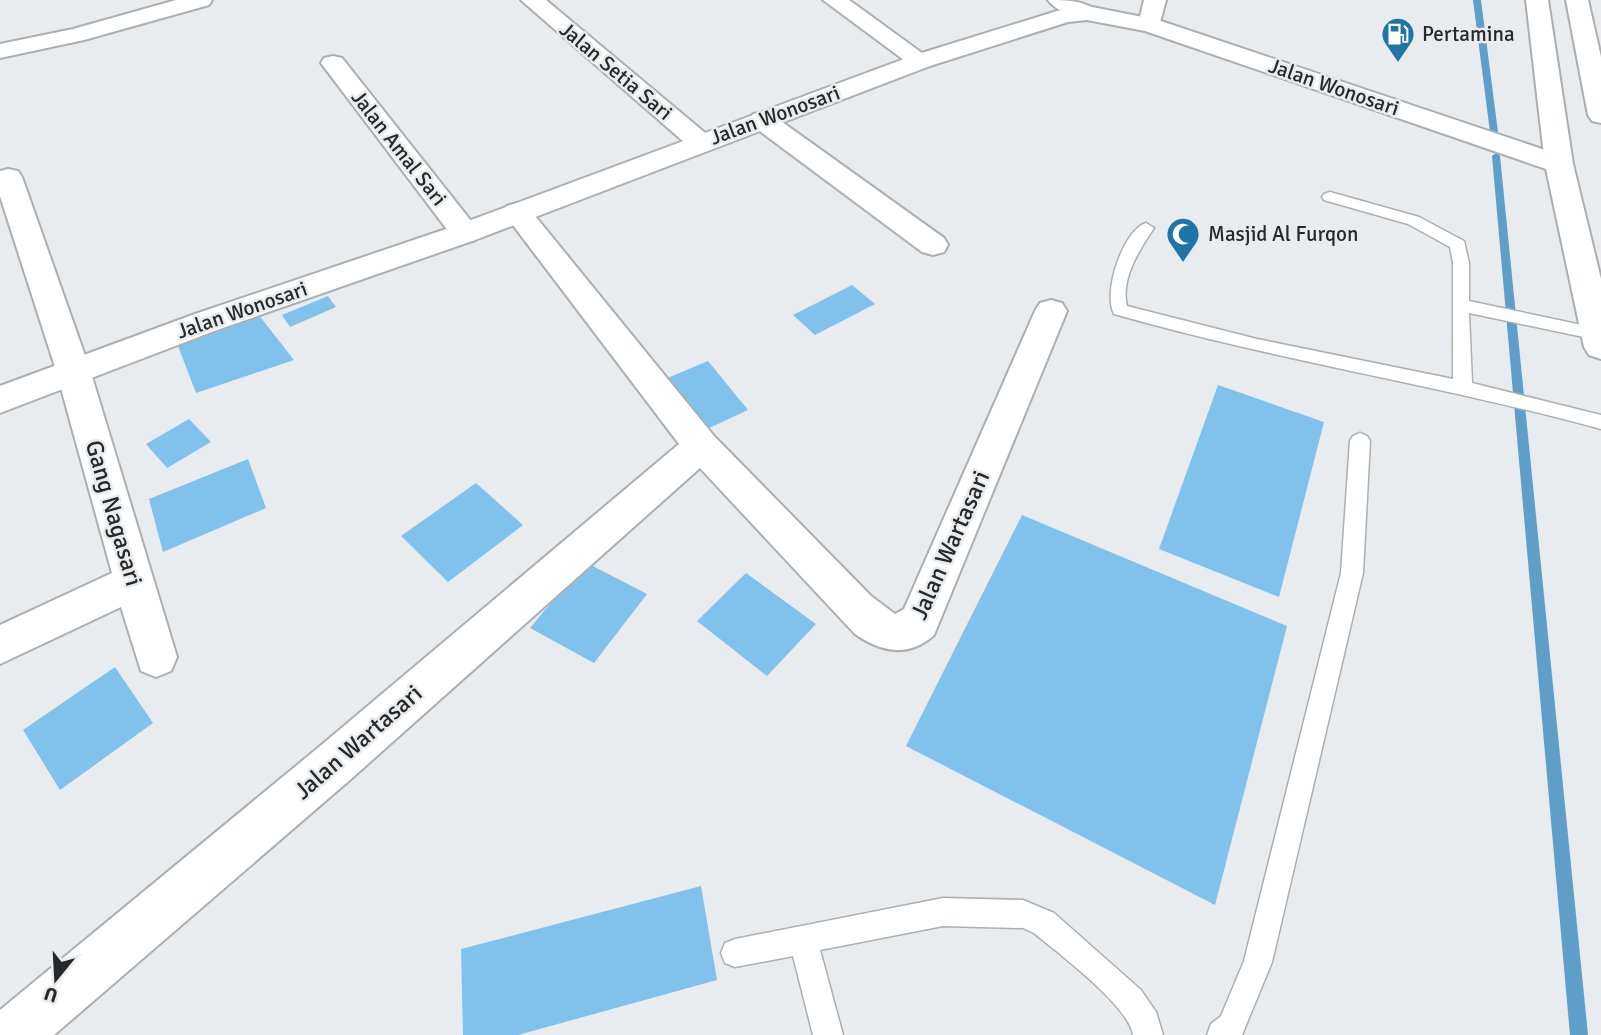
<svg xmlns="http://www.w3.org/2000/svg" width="1601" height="1035" font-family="Signika,sans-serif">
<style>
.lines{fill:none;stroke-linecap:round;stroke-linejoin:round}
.stream{fill:#5f9ec8;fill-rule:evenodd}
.building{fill:#81c2ec}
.lane-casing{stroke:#abafb1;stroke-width:3}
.street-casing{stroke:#abafb1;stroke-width:4}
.secondary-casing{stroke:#abafb1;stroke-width:4}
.primary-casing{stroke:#abafb1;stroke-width:4}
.lane{fill:#fff;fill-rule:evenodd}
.street{fill:#fff;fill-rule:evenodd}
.secondary{fill:#fff;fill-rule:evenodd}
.primary{fill:#fff;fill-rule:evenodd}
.labels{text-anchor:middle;stroke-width:5;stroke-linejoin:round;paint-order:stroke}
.far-poi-label{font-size:21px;fill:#272829;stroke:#e8ecef;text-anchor:start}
.far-street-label{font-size:21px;fill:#272829;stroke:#e8ecef}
.street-label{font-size:24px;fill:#272829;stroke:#e8ecef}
</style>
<rect width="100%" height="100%" fill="#e8ecef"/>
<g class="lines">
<path class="stream" d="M 1473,0 L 1481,0 L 1498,132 L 1494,135 L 1490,132 Z
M 1496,153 L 1500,156 L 1588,1035 L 1570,1035 L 1492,156 Z"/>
</g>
<path class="building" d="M 852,285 L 875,304 L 815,335 L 793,315 Z
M 328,296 L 336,307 L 290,327 L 282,315 Z
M 258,314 L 294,360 L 196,393 L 178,346 Z
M 708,361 L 748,410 L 705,430 L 665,379 Z
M 1218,385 L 1324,422 L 1279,597 L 1159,549 Z
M 189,419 L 211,442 L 167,468 L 146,444 Z
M 248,459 L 266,508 L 163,552 L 149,499 Z
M 476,483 L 523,525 L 448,582 L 401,536 Z
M 1022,515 L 1287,626 L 1215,905 L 906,746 Z
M 585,562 L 647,594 L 594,663 L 530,628 Z
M 746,573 L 816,624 L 767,676 L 697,621 Z
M 115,667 L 153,723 L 60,790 L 23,730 Z
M 701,886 L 717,980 L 518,1035 L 463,1035 L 461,949 Z"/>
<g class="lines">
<defs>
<path id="lane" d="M 1330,192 L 1419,217 L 1464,241 L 1469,263 L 1469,301 L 1601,329 L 1601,339 L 1598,340 L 1469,313 L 1472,383 L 1601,415 L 1601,429 C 1440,385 1275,360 1114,314 C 1102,292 1124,229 1146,223 L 1154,228 C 1140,249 1120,279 1127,306 L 1257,339 L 1453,379 L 1453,263 L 1450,247 L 1408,224 L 1324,200 L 1322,197 L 1324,194 Z
M 1360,433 L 1367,436 L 1370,441 L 1363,573 L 1272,962 L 1242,1035 L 1207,1035 L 1211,1024 L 1221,1016 L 1244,961 L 1341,573 L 1350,441 L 1353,436 Z
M 943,898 L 1023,900 L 1054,913 L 1141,990 L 1156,1012 L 1163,1035 L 1133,1035 C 1129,1006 1058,953 1034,933 L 1023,928 L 943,926 L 820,950 L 843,1035 L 813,1035 L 793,956 L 735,967 L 725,963 L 721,953 L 725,943 L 735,939 Z"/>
<path id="street" d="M 176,0 L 212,0 L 209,5 L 84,40 L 0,58 L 0,44 L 73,29 Z
M 521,0 L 546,0 L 710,137 L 714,143 L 710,149 L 701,151 L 692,149 Z
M 823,0 L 849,0 L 933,61 L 930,66 L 921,68 L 912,66 Z
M 1048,0 C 1065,0 1087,0 1098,13 L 1095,18 C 1081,21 1056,12 1048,0 Z
M 1144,0 L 1166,0 L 1158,30 L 1142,30 L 1138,25 Z
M 333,56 L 342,58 L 475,226 L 480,233 L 475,240 L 465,242 L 455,240 L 321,63 L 324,58 Z
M 762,112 L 771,114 L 944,238 L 948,245 L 944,252 L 933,255 L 922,252 L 753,126 L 749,120 L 753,114 Z
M 8,169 L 18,171 L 22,177 L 90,370 L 177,657 L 171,671 L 156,677 L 141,671 L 121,607 L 0,664 L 0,625 L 112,573 L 56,370 L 0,196 L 0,171 Z
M 517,203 L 527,206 L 714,436 L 871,596 L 895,614 L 904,609 L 1035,311 L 1040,303 L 1051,300 L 1062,303 L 1067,311 L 934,635 C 909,658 881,652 855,634 L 700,468 L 351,779 L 54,1035 L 0,1035 L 0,1010 L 319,747 L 679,444 L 503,212 L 507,206 Z"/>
<path id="secondary" d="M 1087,6 L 1158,20 L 1569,158 L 1573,164 L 1569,170 L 1559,172 L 1549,170 L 1145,31 L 1087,20 L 1068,22 L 930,66 L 475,240 L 217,330 L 0,413 L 0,386 L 195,314 L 455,226 L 912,56 L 1057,11 Z"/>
<path id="primary" d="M 1526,0 L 1548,0 L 1573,164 L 1601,279 L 1601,359 L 1589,355 L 1584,347 L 1545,164 Z
M 1566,0 L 1588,0 L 1601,57 L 1601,123 L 1592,121 L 1588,115 Z"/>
</defs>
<use href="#lane" class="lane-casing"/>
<use href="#street" class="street-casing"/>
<use href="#secondary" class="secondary-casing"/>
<use href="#primary" class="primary-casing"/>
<use href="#lane" class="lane"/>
<use href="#street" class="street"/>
<use href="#secondary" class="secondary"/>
<use href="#primary" class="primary"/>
</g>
<defs>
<symbol id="fuel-pin" viewBox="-11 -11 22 30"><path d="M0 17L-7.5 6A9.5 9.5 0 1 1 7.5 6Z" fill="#1f76a5" stroke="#e8ecef"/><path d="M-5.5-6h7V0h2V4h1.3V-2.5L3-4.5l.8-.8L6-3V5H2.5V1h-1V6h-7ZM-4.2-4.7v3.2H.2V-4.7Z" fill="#fff"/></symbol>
<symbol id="mosque-pin" viewBox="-11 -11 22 30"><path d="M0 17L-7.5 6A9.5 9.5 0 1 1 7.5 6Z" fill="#1f76a5" stroke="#e8ecef"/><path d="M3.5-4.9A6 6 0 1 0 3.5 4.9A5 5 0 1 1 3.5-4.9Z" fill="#fff"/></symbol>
</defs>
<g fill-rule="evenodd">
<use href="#fuel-pin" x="1379" y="15" width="38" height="52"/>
<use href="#mosque-pin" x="1164" y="215" width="38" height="52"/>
</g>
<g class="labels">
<g class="far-poi-label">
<text x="1422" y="41">Pertamina</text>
<text x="1208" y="241">Masjid Al Furqon</text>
</g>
<g class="far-street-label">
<text transform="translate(616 71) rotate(40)" y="7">Jalan Setia Sari</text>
<text transform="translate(1334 87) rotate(19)" y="7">Jalan Wonosari</text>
<text transform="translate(775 115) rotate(-20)" y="7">Jalan Wonosari</text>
<text transform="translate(399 148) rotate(52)" y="7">Jalan Amal Sari</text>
<text transform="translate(242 310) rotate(-19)" y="7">Jalan Wonosari</text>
</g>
<g class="street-label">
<text transform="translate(114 513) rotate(74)" y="8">Gang Nagasari</text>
<text transform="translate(950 545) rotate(-66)" y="8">Jalan Wartasari</text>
<text transform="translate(358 742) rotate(-41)" y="8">Jalan Wartasari</text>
</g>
</g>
<g transform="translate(56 979) rotate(198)" stroke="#e8ecef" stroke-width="5" paint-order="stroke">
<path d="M0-5L12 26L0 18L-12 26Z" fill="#272829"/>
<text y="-10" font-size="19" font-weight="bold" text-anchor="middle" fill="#272829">U</text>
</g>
</svg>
